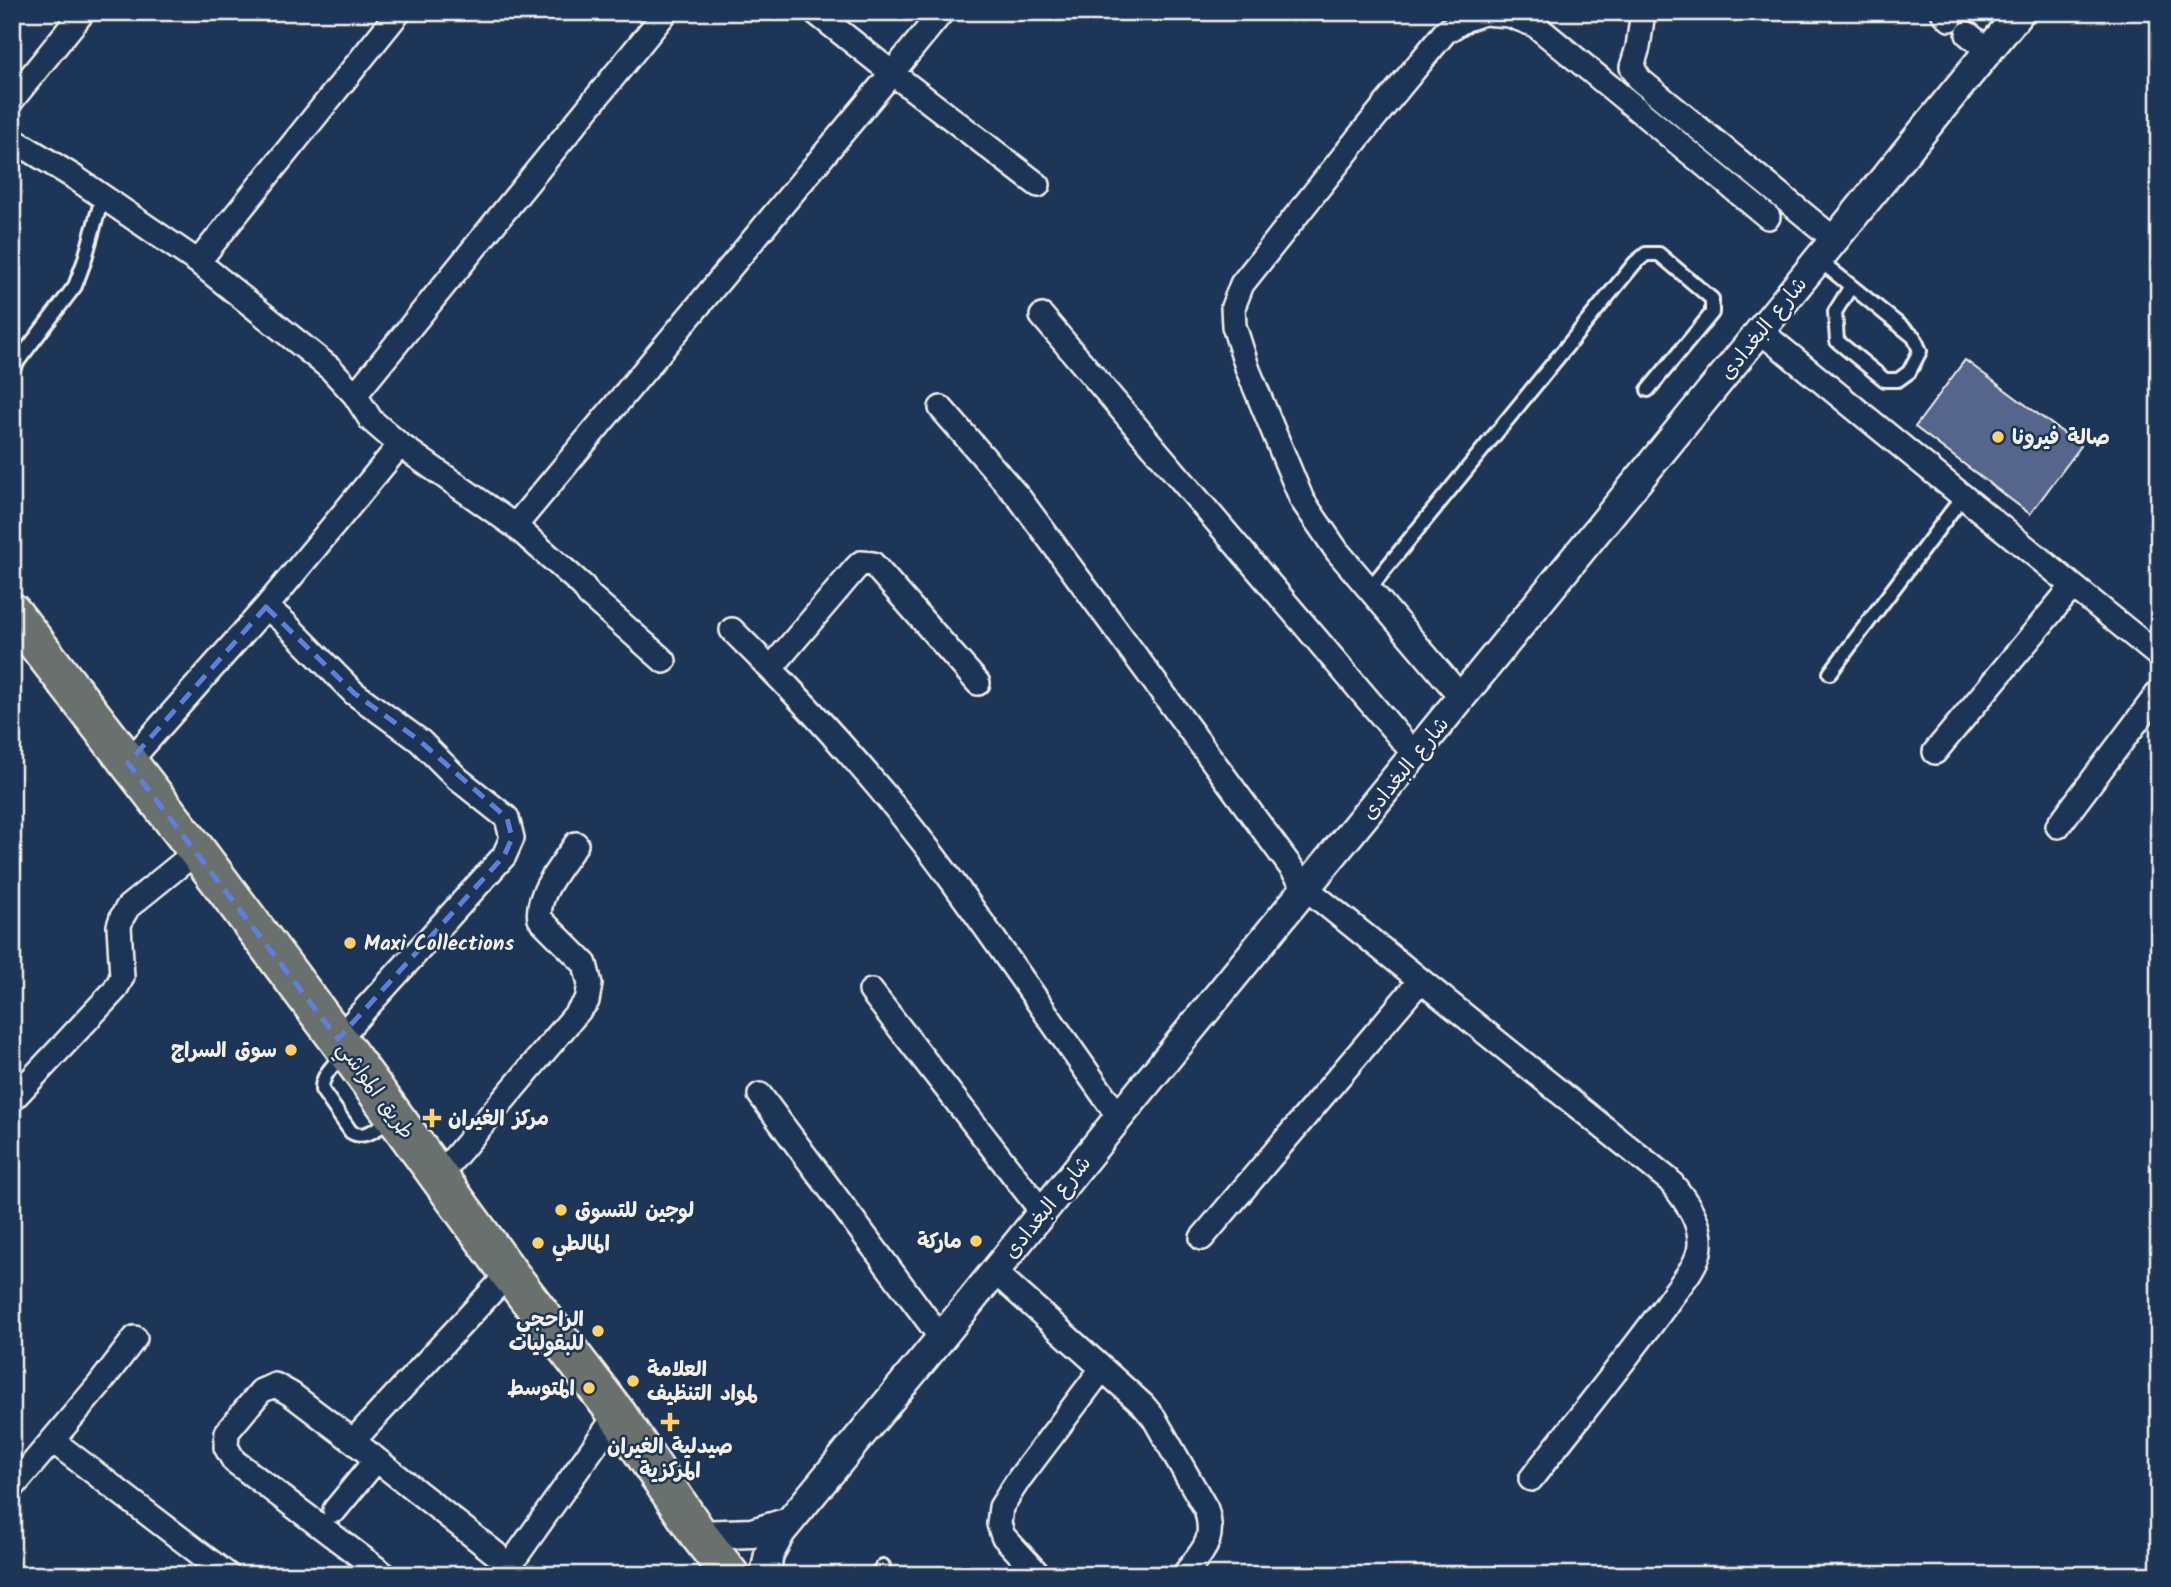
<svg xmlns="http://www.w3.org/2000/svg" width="2171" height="1587" font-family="Kalam,'Playpen Sans Arabic',sans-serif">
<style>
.building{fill:#54658c;stroke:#f4f1e8;stroke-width:2}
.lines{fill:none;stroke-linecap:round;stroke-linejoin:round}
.service-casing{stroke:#f4f1e8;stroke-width:18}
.minor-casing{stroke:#f4f1e8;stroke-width:28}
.tertiary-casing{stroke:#f4f1e8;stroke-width:33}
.primary-casing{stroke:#f4f1e8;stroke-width:42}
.service{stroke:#1d3557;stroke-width:12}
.minor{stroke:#1d3557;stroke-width:23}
.tertiary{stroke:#1d3557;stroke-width:28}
.primary{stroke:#6b706d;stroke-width:37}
.marked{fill:none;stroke:#5e7fdd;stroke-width:5;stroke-dasharray:14 9;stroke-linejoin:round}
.poi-dot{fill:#ffd166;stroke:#1d3557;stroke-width:2.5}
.labels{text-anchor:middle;stroke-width:5;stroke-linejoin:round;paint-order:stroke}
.street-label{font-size:21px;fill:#f4f1e8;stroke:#1d3557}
.poi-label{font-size:21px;font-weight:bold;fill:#f4f1e8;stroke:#1d3557;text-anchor:start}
</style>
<rect width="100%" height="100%" fill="#1d3557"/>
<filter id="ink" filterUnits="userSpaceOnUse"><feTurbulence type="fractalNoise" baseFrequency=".0143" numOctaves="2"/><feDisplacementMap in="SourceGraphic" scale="14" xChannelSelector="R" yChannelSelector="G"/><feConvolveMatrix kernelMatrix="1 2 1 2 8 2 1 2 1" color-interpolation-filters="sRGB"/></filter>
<g filter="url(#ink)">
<path class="building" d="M 1965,360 L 2081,446 L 2030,514 L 1915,427 Z"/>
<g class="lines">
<defs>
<path id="service" d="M 1819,260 L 1914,337 L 1920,351 L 1909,372 L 1898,380 L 1885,380 L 1837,341 L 1835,312 L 1851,286
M 12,369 L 75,286 L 84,262 L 102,198
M 1369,589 L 1635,263 L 1646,254 L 1659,254 L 1712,299 L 1712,313 L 1648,390
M 1830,673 L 1963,496
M 344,1053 C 335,1064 321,1075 322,1090 L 351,1132 C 365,1141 380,1126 392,1119
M 876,1575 L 883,1566"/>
<path id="minor" d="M 815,12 L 892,73 L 942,12
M 1643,12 L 1638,47 L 1632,67 L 1640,80 L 1835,240
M 1943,12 L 1950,19
M 1968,34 L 1989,51
M 12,100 L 83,12
M 12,139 L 74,177 L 198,262 L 331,369 L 355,395 L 371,420 L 400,445 L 515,526 L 892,73 L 1038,185
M 198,262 L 399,12
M 1042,316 L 1415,755
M 1760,331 L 2159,656
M 355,395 L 666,12
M 941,408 L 1020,499 L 1307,889 L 1669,1180 C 1685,1199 1705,1225 1699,1252 C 1694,1271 1676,1289 1665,1306 C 1622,1365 1576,1421 1531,1479
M 515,526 L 583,586 L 589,595 L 664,661
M 266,607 L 284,622 L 354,693 L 420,741 L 458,779 L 507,818 L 512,838 L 504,856 L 338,1039
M 732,630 C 810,707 885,789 950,878 C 1007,956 1062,1037 1119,1117
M 771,668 L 855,569 L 861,563 L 873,564 L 978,683
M 1462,698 L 1337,551 L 1302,500 L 1248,370 L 1234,326 L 1233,307 L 1242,284 L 1358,138 L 1445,32 L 1466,19 L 1484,13 L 1509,15 L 1535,25 L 1768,217
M 1935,752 L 2073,586
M 128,763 L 266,607 L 400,445
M 2058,826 L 2159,692
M 871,991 L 1043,1213
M 760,1095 L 941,1338
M 12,1100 L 115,990 L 122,977 L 119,926 L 122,917 L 128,907 L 197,851
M 439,1176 L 587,1001 L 590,984 L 585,964 L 540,919 C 535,895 563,864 576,844
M 1202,1238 L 1420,981
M 995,1272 L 1143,1405 L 1154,1418 L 1206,1509 C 1216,1542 1203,1550 1184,1575
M 53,1441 L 228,1575
M 353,1441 L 291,1394 L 275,1385 L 261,1391 L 227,1432 L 226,1447 L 234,1461 L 385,1575
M 12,1488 L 99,1385 L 135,1338
M 335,1510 L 376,1460
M 496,1554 L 353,1441 L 509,1273
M 503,1575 L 617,1414
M 1039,1575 L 1003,1536 L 999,1524 L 1001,1507 L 1019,1479 L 1102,1369"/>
<path id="tertiary" d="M 699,1535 L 752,1533 L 789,1522
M 765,1575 L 769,1554 L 781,1532 L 941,1338 L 1119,1117 L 2020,12"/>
<path id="primary" d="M 12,612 L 197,851 L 346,1050 L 509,1273 L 617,1414 L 699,1535 L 730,1575"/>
</defs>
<use href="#service" class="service-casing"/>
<use href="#minor" class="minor-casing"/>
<use href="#tertiary" class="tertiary-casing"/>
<use href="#primary" class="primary-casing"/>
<use href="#service" class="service"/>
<use href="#minor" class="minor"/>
<use href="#tertiary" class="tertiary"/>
<use href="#primary" class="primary"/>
</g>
</g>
<path class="marked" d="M 266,607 L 354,693 L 420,741 L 507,818 L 512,838 L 504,856 L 338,1039 L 128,763 Z"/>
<g class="poi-dot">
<circle cx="1998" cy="437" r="7"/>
<circle cx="350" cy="943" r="7"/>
<circle cx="291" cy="1050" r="7"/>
<path d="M428.5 1107.5h7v7h7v7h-7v7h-7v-7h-7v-7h7z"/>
<circle cx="561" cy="1210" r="7"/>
<circle cx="976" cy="1241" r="7"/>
<circle cx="538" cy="1243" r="7"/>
<circle cx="598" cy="1331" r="7"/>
<circle cx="633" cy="1381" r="7"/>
<circle cx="589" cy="1388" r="7"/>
<path d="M666.5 1411.5h7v7h7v7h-7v7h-7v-7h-7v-7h7z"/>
</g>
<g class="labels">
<g class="street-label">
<text transform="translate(1763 328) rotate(-51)" y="7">شارع البغدادى</text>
<text transform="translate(1405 768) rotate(-51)" y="7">شارع البغدادى</text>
<text transform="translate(376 1090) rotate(54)" y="7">طريق المواشي</text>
<text transform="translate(1047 1207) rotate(-51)" y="7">شارع البغدادى</text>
</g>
<g class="poi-label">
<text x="2012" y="444">صالة فيرونا</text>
<text x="364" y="950">Maxi Collections</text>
<text x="277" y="1057" text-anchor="end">سوق السراج</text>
<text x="448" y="1125">مركز الغيران</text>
<text x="575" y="1217">لوجين للتسوق</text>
<text x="962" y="1248" text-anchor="end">ماركة</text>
<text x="552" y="1250">المالطي</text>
<text x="584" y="1326" text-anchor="end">الراحجي<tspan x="584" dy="24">للبقوليات</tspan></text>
<text x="647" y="1376">العلامة<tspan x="647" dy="24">لمواد التنظيف</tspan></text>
<text x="575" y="1395" text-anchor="end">المتوسط</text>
<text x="670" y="1453" text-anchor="middle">صيدلية الغيران<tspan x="670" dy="24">المركزية</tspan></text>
</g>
</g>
<rect width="2171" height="1587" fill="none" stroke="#1d3557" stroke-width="42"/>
<rect x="21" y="21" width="2129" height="1545" fill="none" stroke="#f4f1e8" stroke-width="2.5" filter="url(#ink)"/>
</svg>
